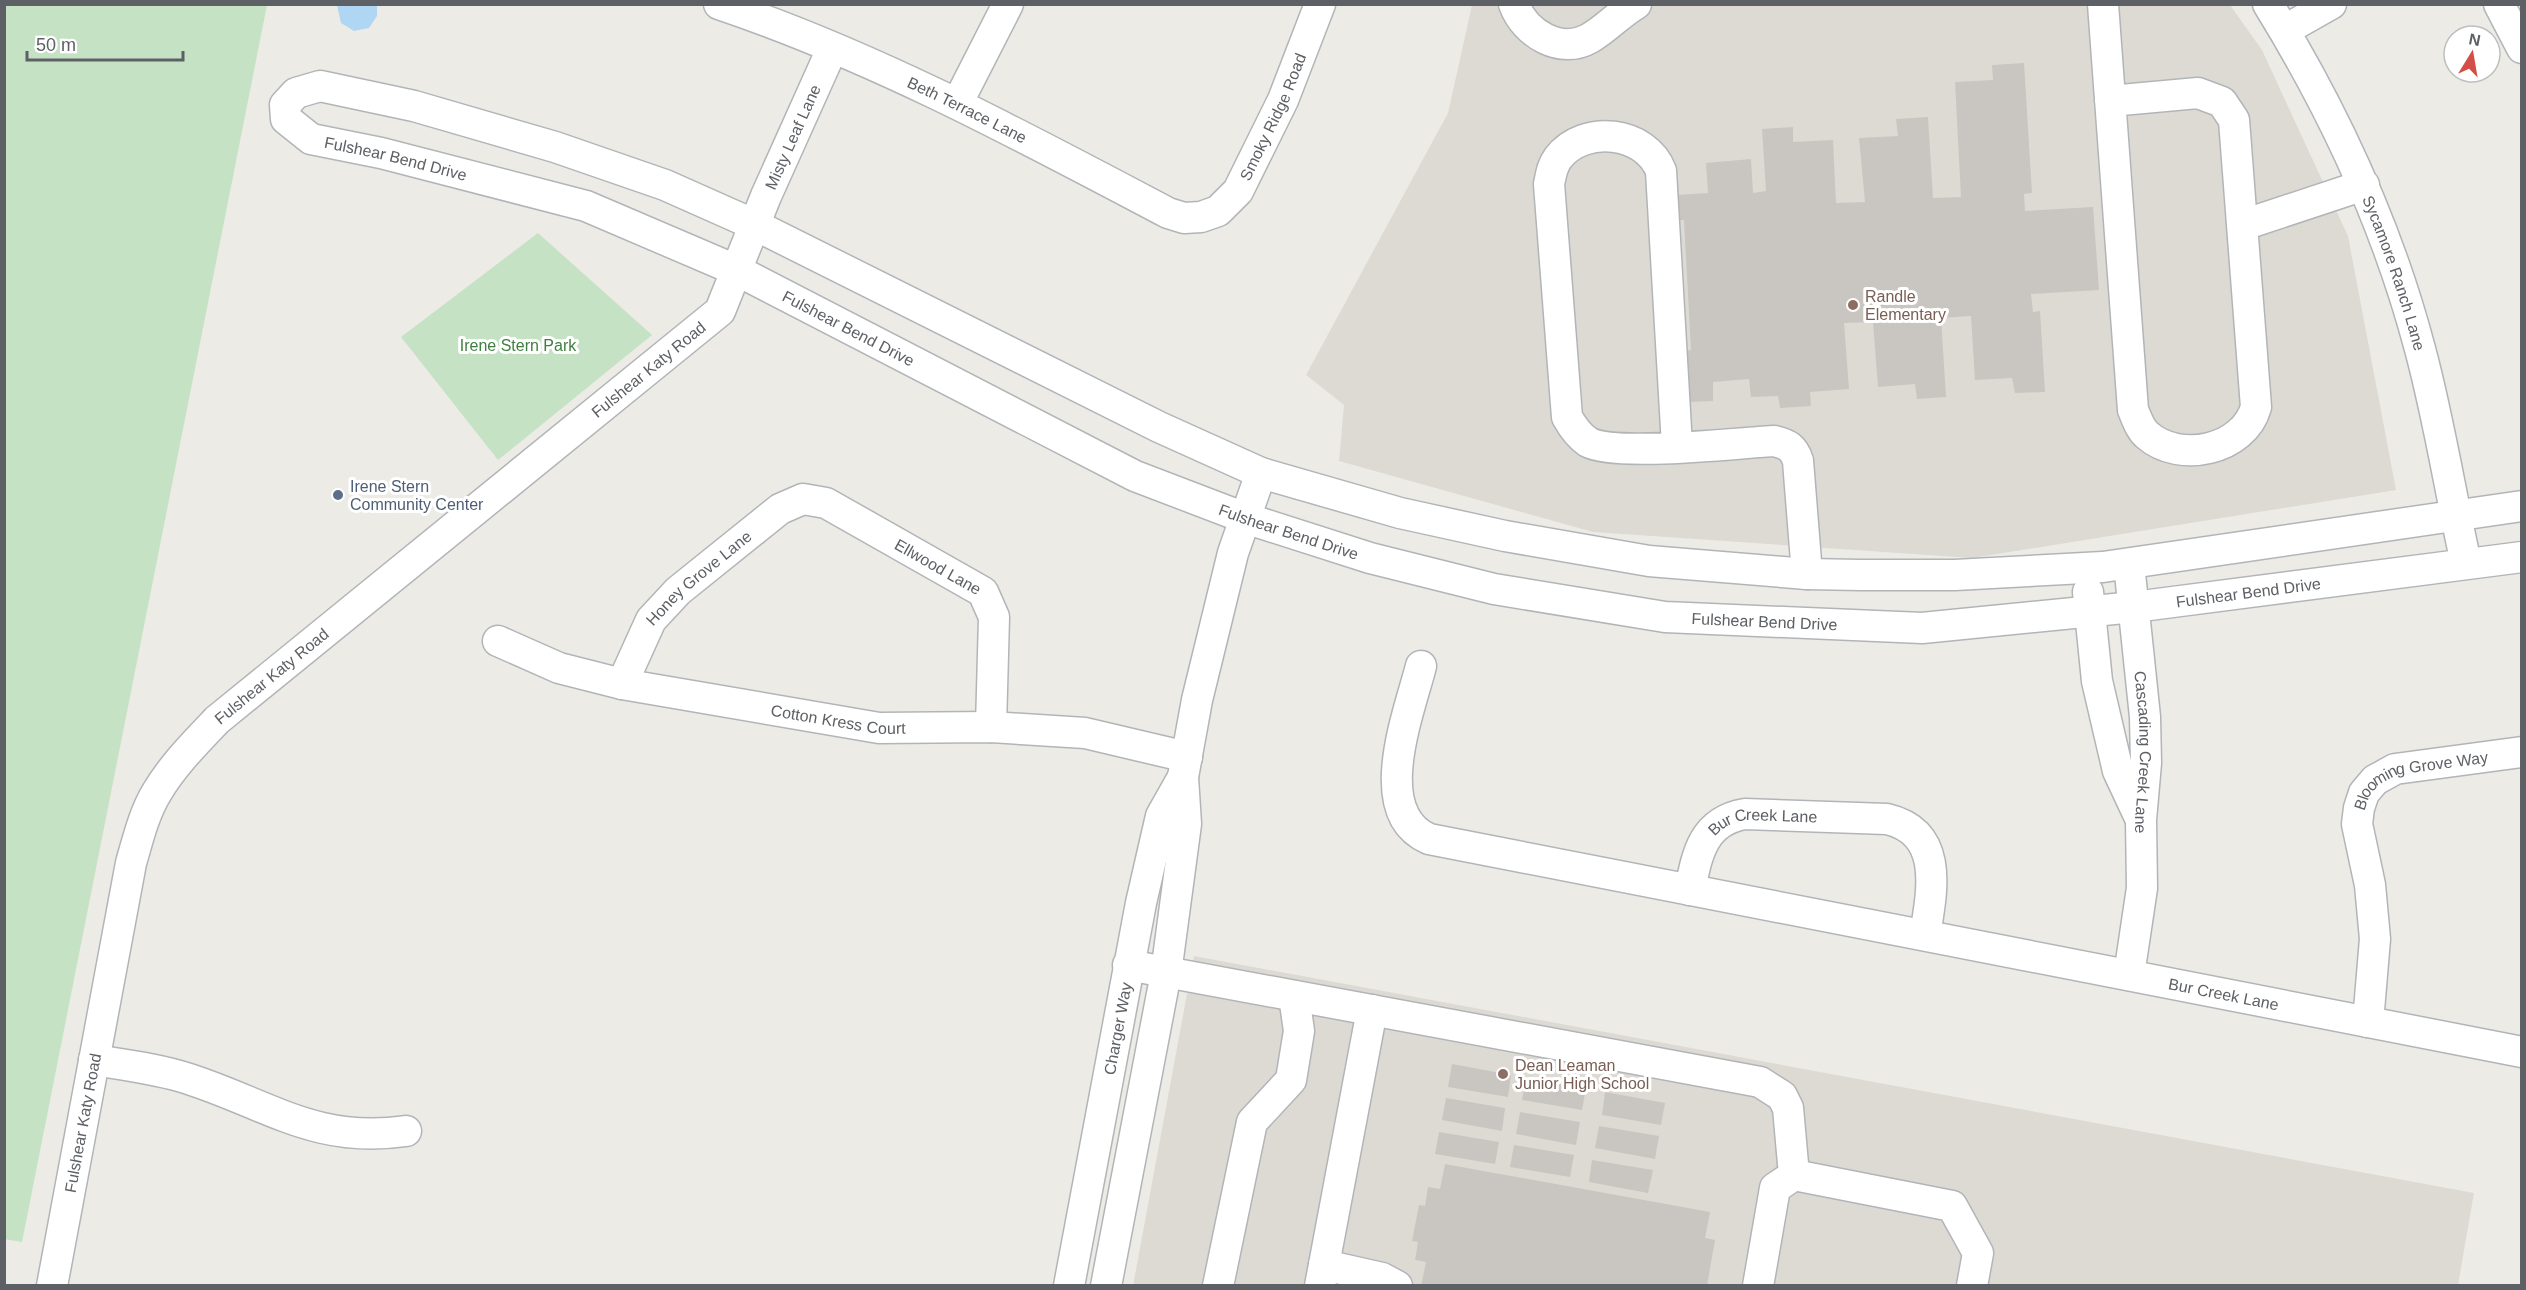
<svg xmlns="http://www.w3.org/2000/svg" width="2526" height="1290" font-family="Helvetica,sans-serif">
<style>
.education{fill:#dddad4}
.green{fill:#c6e2c5}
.water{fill:#afd7f4}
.building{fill:#c9c6c2}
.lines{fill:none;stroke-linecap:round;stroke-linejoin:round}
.minor-casing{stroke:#b2b5b8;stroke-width:33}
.minor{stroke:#fff;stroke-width:30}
.education-dot{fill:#8d6e63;stroke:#fff;stroke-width:2}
.service-dot{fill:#5c6f8a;stroke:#fff;stroke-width:2}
.labels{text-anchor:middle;stroke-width:6;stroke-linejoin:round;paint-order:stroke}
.street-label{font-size:16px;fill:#5d6064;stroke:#fff}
.education-label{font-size:16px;fill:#785e54;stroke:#fff;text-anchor:start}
.park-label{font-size:16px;fill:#407f42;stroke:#fff}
.service-label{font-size:16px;fill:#4e5e75;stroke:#fff;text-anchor:start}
</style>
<rect width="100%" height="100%" fill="#edebe5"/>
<path class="education" d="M 1472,5 L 2230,5 L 2262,50 L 2348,236 L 2396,490 L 1972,558 L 1593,532 L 1339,461 L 1344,405 L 1306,375 L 1448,113 Z
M 1194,956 L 2474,1193 L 2458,1285 L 1133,1286 Z"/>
<path class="green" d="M 4,5 L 267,5 L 22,1242 L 4,1239 Z
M 538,233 L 652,335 L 498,460 L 401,337 Z"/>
<path class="water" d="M 337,5 L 377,5 L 377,16 L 369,28 L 354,31 L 341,23 Z"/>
<path class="building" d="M 2024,63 L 2032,193 L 2024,194 L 2025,211 L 2093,207 L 2099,290 L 2031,294 L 2033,312 L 2040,311 L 2045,392 L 2015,393 L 2012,378 L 1975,380 L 1971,316 L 1941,318 L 1946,397 L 1917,399 L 1915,384 L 1878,387 L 1873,322 L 1844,323 L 1849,389 L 1810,392 L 1811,406 L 1780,408 L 1778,396 L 1751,397 L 1749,379 L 1713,382 L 1713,401 L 1689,402 L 1685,351 L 1691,350 L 1684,220 L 1678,220 L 1676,195 L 1708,193 L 1706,163 L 1751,159 L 1753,193 L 1766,191 L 1762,129 L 1793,127 L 1793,142 L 1833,140 L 1836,203 L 1865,202 L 1859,138 L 1898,136 L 1896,119 L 1928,117 L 1933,198 L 1961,197 L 1955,82 L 1993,80 L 1992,65 Z
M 1452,1064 L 1511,1075 L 1508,1097 L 1448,1087 Z
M 1526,1078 L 1586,1088 L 1582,1110 L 1522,1100 Z
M 1605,1092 L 1665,1103 L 1661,1125 L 1602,1115 Z
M 1446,1098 L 1505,1108 L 1502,1131 L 1442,1120 Z
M 1520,1112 L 1580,1122 L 1576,1145 L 1516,1134 Z
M 1599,1126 L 1659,1136 L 1655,1159 L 1595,1148 Z
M 1439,1132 L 1499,1142 L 1495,1164 L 1435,1154 Z
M 1514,1145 L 1574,1155 L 1570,1177 L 1510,1167 Z
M 1592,1160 L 1653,1170 L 1648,1193 L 1589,1182 Z
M 1445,1164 L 1710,1212 L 1705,1238 L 1715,1240 L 1707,1286 L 1421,1286 L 1426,1262 L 1415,1260 L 1418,1242 L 1412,1241 L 1419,1205 L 1425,1206 L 1428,1187 L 1440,1189 Z"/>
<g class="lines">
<defs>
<g id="minor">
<path id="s1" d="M 719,4 C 876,57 1022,136 1168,213 L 1184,218 L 1201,217 L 1218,211 L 1238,191 L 1283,100 L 1320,4"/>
<path d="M 1514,4 C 1525,34 1561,55 1590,38 C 1607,28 1619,14 1636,4"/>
<path d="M 2103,4 L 2133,410 C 2137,419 2140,429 2147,435 C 2180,464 2244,450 2256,407 L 2234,120 L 2222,102 L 2198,93 L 2110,101"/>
<path id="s2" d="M 2268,4 C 2334,111 2388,228 2420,349 C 2439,419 2450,492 2466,563"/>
<path d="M 2499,4 L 2522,48"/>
<path d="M 2285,30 L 2331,4"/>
<path d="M 958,102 L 1008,4"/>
<path d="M 2243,225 L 2364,185"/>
<path d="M 1677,446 L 1661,171 C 1646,131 1584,124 1558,158 C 1552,166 1551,175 1549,184 L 1567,417 C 1572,426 1579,436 1588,442 C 1615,457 1737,443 1774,441 C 1788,444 1794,448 1798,461 L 1807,574"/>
<path id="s3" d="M 2522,506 L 2103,567 L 1955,575 L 1860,575 L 1807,574 L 1649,561 L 1505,536 L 1400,513 L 1261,473 L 1159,427 L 755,225 L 665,185 L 555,147 L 414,106 L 320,86 L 296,93 L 285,105 L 286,119 L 311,139 L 381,153 L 586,206 L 738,271 L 1135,476 L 1245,518 L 1370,558 L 1494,589 L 1665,617 L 1922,628 L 2134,607 L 2522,557"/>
<path id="s4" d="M 2129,564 L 2145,717 L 2146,763 L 2141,820 L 2142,888 L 2129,975"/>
<path d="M 2088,592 L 2097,681 L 2118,771 L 2140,818"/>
<path id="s5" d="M 498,641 L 559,668 L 622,684 L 879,728 L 991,727 L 1085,733 L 1187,757"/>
<path id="s6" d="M 1421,666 C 1409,713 1369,813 1429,839 L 2522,1052"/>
<path id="s7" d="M 622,684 L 651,620 L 678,591 L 780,509 L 803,499 L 826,503 L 983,592 L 994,617 L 991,727"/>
<path id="s8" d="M 1690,890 C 1697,854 1703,821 1745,814 L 1887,819 C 1945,833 1932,891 1925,935"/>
<path d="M 1128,965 L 1760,1082 L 1782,1096 L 1788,1108 L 1794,1175"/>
<path id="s9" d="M 2368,1022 L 2375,939 L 2370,885 L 2357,824 L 2359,808 L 2364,793 L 2375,780 L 2395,769 L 2522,752"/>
<path d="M 94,1060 C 125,1065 159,1069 189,1079 C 269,1105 316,1144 406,1131"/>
<path d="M 1324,1265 L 1382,1278 L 1397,1286"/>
<path id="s10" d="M 52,1286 L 131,863 C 138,839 144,813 157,792 C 173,765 196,742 217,720 L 720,311 L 766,196 L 832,49"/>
<path id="s11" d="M 1069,1286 L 1141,903 L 1161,816 L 1183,777"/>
<path d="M 1106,1286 L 1166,973 L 1186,824 L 1183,777 L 1197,700 L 1233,553 L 1261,473"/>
<path d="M 1218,1286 L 1252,1122 L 1291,1080 L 1299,1031 L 1294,996"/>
<path d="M 1320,1286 L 1372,1010"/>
<path d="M 1758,1286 L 1775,1188 L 1794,1175 L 1952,1206 L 1978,1253 L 1972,1286"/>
</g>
</defs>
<use href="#minor" class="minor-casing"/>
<use href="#minor" class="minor"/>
</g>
<g class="education-dot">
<circle cx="1853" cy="305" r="6"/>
<circle cx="1503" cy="1074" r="6"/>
</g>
<circle class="service-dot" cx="338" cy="495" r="6"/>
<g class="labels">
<g class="street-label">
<text dy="6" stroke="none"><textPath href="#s1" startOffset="270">Beth Terrace Lane</textPath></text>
<text dy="6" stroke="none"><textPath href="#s1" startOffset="658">Smoky Ridge Road</textPath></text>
<text dy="6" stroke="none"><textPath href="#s10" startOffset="1437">Misty Leaf Lane</textPath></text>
<text dy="6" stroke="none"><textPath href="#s3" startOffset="2472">Fulshear Bend Drive</textPath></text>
<text dy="6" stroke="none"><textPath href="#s2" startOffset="298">Sycamore Ranch Lane</textPath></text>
<text dy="6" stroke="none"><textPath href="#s3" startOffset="2958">Fulshear Bend Drive</textPath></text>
<text dy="6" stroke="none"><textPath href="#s10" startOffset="1156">Fulshear Katy Road</textPath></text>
<text dy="6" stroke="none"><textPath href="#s3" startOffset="3444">Fulshear Bend Drive</textPath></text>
<text dy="6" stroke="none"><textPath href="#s7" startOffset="418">Ellwood Lane</textPath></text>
<text dy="6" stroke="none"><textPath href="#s7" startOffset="134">Honey Grove Lane</textPath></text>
<text dy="6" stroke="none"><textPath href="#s3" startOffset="4416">Fulshear Bend Drive</textPath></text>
<text dy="6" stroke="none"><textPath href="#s3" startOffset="3930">Fulshear Bend Drive</textPath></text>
<text dy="6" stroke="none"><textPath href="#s10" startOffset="670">Fulshear Katy Road</textPath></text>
<text dy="6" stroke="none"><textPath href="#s5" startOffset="351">Cotton Kress Court</textPath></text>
<text dy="6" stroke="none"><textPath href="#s4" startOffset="189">Cascading Creek Lane</textPath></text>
<text dy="6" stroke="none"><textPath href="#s9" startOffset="290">Blooming Grove Way</textPath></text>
<text dy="6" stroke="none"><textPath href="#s8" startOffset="118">Bur Creek Lane</textPath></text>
<text dy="6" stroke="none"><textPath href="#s6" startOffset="998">Bur Creek Lane</textPath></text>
<text dy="6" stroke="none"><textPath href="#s11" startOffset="262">Charger Way</textPath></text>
<text dy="6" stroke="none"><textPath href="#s10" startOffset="166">Fulshear Katy Road</textPath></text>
</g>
<g class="education-label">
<text x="1865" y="302">Randle<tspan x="1865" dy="18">Elementary</tspan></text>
<text x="1515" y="1071">Dean Leaman<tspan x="1515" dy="18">Junior High School</tspan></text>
</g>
<g class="park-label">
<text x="518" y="351">Irene Stern Park</text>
</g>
<g class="service-label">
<text x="350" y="492">Irene Stern<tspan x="350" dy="18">Community Center</tspan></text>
</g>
</g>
<rect width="2526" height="1290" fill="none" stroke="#5d6064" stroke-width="12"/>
<g transform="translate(2472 54) rotate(11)"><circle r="28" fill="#ffffff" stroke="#bebfc1" stroke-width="1.5"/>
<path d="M0-4.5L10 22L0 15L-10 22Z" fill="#d34e46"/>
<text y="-9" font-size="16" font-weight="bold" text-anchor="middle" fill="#5d6064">N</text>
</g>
<path d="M27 51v9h156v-9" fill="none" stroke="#5d6064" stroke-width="3"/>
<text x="36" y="51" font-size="18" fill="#5d6064" stroke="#ffffff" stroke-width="4.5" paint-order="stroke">50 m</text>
</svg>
